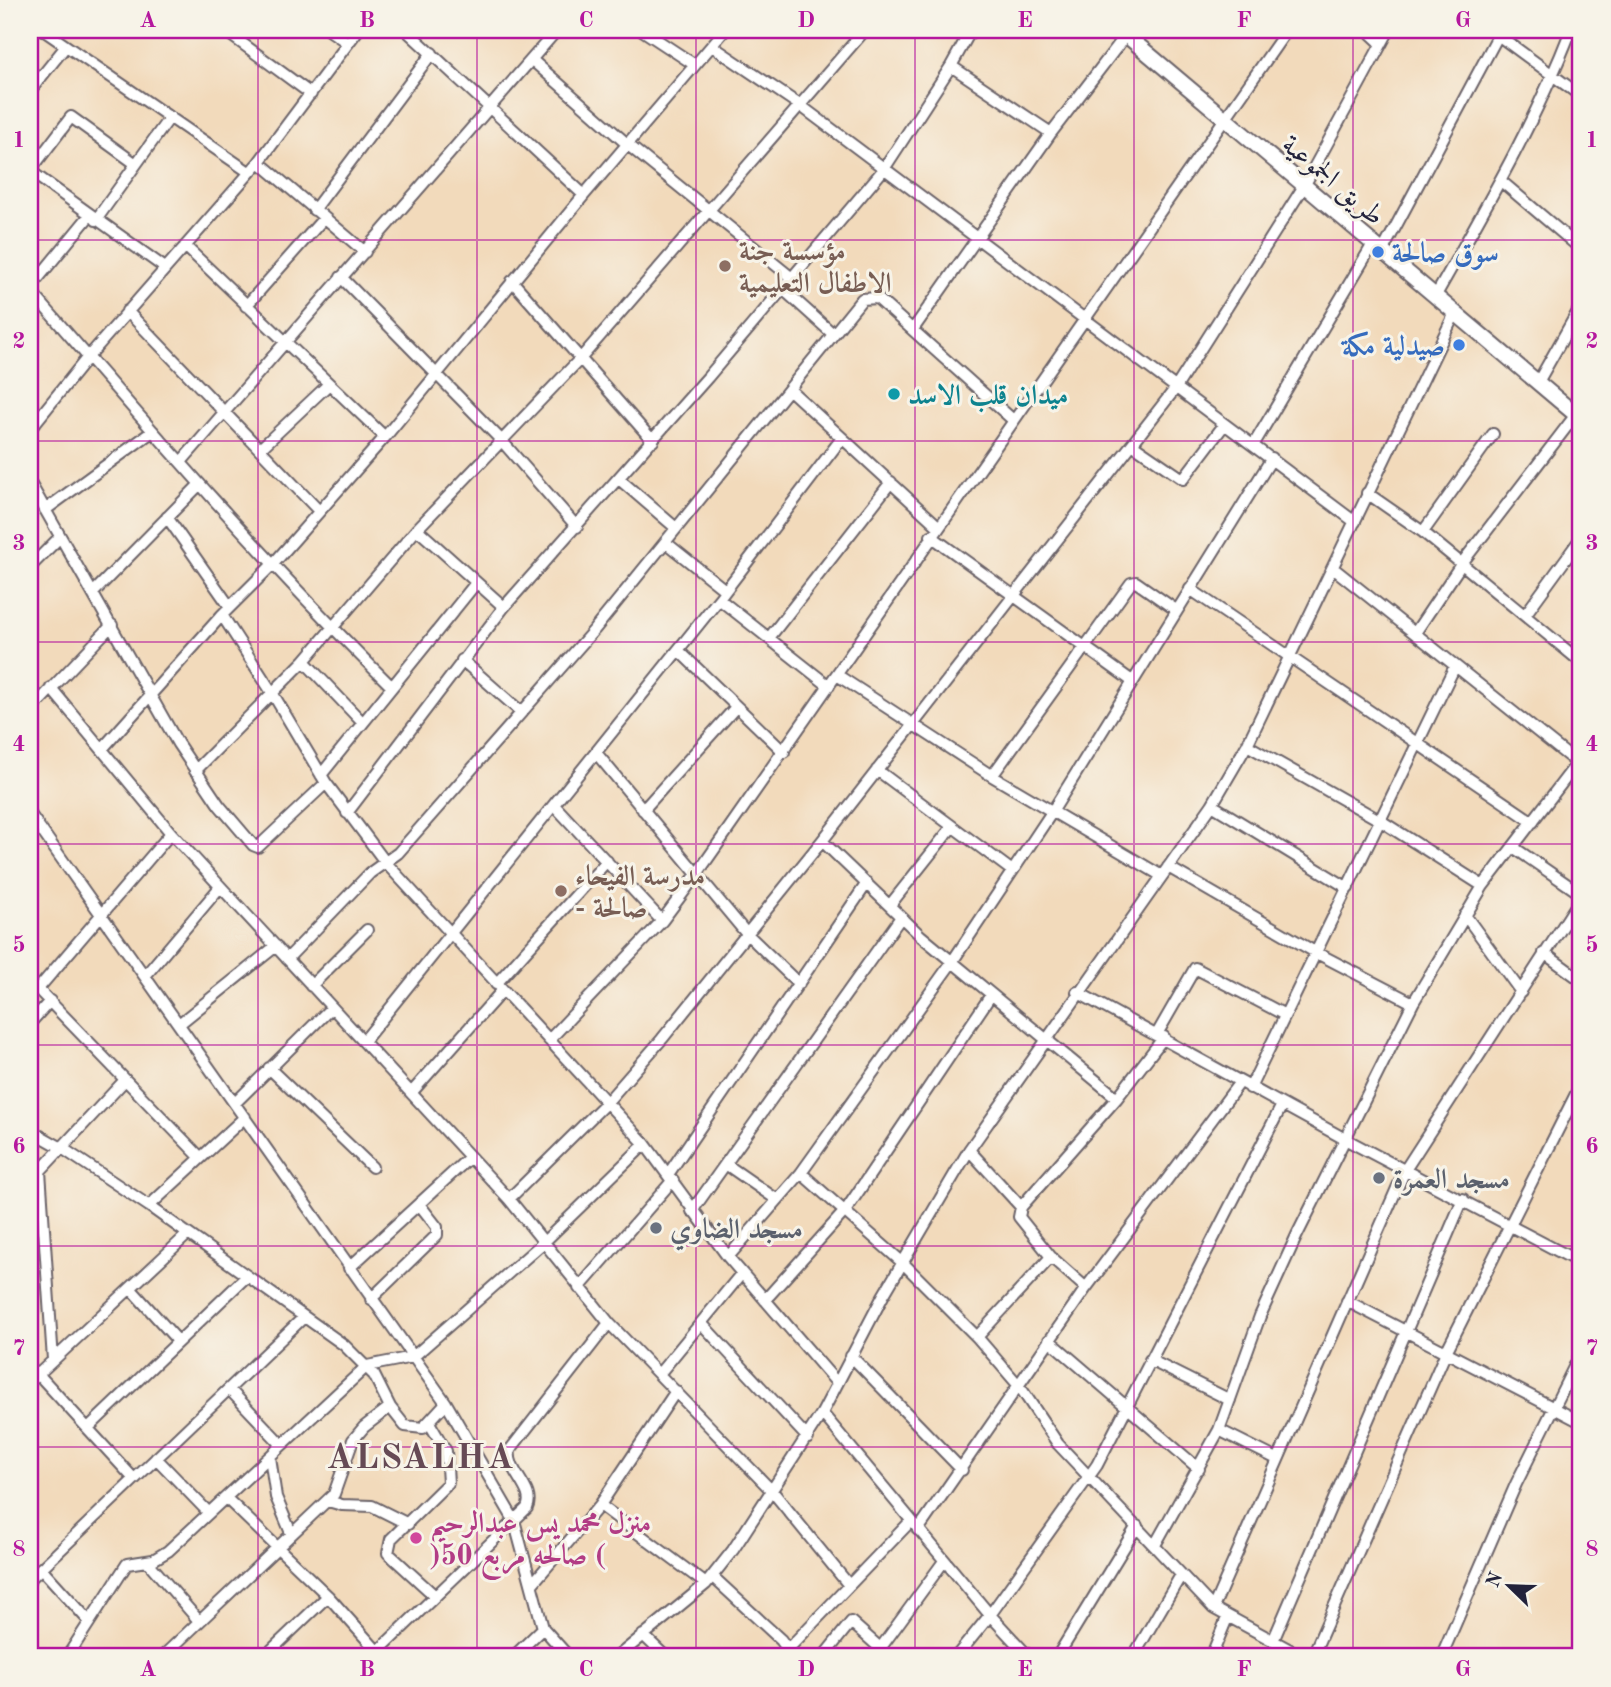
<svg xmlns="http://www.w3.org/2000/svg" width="1611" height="1687" font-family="'Old Standard TT',Amiri,serif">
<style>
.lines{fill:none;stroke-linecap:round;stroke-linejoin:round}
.minor-casing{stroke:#6b6268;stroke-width:14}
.major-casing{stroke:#6b6268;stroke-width:18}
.minor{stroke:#fff;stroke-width:10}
.major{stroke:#fff;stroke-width:14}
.grid{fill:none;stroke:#b5179e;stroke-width:2;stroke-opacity:0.55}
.shop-dot{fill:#3f7fe0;stroke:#f7f3e8;stroke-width:2.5}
.education-dot{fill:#8d6e63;stroke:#f7f3e8;stroke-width:2.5}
.culture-dot{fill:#0f9aa8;stroke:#f7f3e8;stroke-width:2.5}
.worship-dot{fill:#6b7280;stroke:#f7f3e8;stroke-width:2.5}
.hotel-dot{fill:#d1479c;stroke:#f7f3e8;stroke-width:2.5}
.labels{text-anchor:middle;stroke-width:6;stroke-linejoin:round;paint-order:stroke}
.street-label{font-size:28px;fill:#22223b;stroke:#f7f3e8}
.education-label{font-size:28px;font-weight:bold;fill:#785e54;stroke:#f7f3e8;text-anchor:start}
.shop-label{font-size:28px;font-weight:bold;fill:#366cbe;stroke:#f7f3e8;text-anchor:start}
.culture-label{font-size:28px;font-weight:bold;fill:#0d838f;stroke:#f7f3e8;text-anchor:start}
.worship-label{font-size:28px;font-weight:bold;fill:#5b616d;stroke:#f7f3e8;text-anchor:start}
.hotel-label{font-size:28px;font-weight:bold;fill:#b23c85;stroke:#f7f3e8;text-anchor:start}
.district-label{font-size:35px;font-weight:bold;letter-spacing:2px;fill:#664a55;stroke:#f7f3e8}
.neatline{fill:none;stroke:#b5179e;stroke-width:2.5}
.grid-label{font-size:23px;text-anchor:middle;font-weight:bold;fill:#b5179e}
</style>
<rect width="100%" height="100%" fill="#f7f3e8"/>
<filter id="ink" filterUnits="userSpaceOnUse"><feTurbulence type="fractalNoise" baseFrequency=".0143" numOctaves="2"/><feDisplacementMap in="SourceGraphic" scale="14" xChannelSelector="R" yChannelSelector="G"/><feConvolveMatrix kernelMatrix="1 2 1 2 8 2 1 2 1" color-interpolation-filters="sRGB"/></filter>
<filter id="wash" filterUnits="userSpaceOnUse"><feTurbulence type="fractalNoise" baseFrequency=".00686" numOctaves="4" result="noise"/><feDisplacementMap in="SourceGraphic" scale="28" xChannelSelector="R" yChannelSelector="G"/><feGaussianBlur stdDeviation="1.57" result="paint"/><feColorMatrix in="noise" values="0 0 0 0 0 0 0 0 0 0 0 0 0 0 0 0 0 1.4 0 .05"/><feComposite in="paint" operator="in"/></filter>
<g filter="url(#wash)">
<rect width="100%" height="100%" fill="#f2dabb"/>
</g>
<g filter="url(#ink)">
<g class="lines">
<defs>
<path id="minor" d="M 43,30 L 249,172
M 224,30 L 311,94
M 329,30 L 348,43
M 406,30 L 584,195
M 642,30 L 695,65
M 1367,30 L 1381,43
M 1498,35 L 1581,96
M 712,46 L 801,106 L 1355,522
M 532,60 L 627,144 L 793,279
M 951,66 L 1051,133
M 30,91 L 66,46
M 259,162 L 365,252
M 30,171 L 165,268
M 30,171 L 71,117 L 136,164
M 1501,181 L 1581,249
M 314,210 L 432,53
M 96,220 L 170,117
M 185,246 L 385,437
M 1382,252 L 1501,30
M 341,277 L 501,440 L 577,527
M 512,281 L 653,441
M 30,288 L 90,215
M 783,289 L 833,334
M 30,290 C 147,425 265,562 392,687
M 1435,297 C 1484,210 1535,123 1571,30
M 246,306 L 324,218
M 127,311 L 319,511
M 914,328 L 1051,133 L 1126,35
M 1538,382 L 1581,306
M 790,390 L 938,526
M 30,429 L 88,357 L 259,162 L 358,30
M 1132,444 L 1183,479 L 1224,425
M 1254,444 L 1373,244
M 260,449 L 328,385
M 181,462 L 557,30
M 619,479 L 676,528
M 30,483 L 178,744 L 219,805 L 253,845 L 258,847 L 326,783
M 1367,493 L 1423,532 L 1581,662
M 45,510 L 153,431
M 167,517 L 230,607
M 417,529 L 504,607
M 1423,532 L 1493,434
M 931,536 L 1132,681
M 665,542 L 725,590
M 30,567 L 60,537
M 1333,568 L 1577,763
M 1190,589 L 1533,822
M 93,593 L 200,484
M 719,599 L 829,686
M 222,615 L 273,694 L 326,783 L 386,863 L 645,1144 L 728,1257 L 837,1383
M 1525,615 L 1581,538
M 1415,633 L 1462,563 L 1581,408
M 769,638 L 891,482
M 678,650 L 784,752
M 462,660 L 520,711
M 304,661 L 363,723
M 837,675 L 992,776 L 1162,876
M 51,688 L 171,833 L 509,1199 L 609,1323 L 773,1492 L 848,1584
M 30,711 L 112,625
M 1247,745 L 1381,821 L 1483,886
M 103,748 L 222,615 L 274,563 L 385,437 L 584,195 L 725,30
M 597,754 L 746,933 L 799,984
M 877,770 L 1011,870
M 195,771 L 304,661 L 417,529 L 581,358 L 865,30
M 321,775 L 476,583
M 992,776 L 1131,583 L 1136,582 L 1176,610
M 554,805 L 662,921
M 1212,805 L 1348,888
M 643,810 L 736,707
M 347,813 L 504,607 L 708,377 L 884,169 L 951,66 L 971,30
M 30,814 L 446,1403 L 514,1520 L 543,1628 L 569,1657
M 822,841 L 921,936 L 1117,1098
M 1513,847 L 1581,894
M 1168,867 L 1315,952 L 1413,1003
M 890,905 L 952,827
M 1465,915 L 1521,992
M 1544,953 L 1581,980
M 287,959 L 370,873 L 398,853 L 594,630 L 862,299 L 877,298 L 1013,420
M 145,976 L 220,887
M 30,981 L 200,1157
M 496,984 L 607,861
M 311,986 L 367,930
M 38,989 L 171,833
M 1077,992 L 1345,1139 L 1581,1263
M 30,1023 L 50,1001
M 179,1024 L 276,946
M 1157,1034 L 1195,968 L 1285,1015
M 549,1040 L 662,921 L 697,874 L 1287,30
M 364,1041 L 719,599 L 842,438
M 269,1068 L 372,1167
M 1250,1088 L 1455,666
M 412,1092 L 502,991
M 235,1103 L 331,1008
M 30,1130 L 62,1148 L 149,1206 L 344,1345 L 374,1375 L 390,1407 L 405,1426 L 423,1428 L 446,1403
M 969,1150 L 1021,1207 L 1019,1217 L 1051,1257 L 1086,1288
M 727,1165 L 776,1199
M 669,1173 L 867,883
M 801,1173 L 903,1263 L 977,1337 L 1020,1387 L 1058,1444 L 1213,1608 L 1303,1657
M 509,1199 L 607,1102 L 662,1039 L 822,841 L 1175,389 L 1304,186 L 1389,30
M 149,1206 L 245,1117
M 1021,1207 L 1117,1098 L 1164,1037
M 692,1211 L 901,917
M 728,1257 L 801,1173 L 952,962 L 1052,812 L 1272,458
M 349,1268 L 470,1157
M 579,1288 L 673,1180
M 131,1289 L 178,1341
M 371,1299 L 437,1235 L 437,1227 L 419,1204
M 765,1300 L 846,1210 L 991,995
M 1347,1301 L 1581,1422
M 702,1324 L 808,1438
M 977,1337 L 1051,1257
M 1049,1340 L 1199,1469
M 851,1356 L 962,1470
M 53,1360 L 40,1171 L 125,1080
M 1150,1360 L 1230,1400
M 30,1370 L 38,1374 L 134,1479
M 659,1374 L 742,1273
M 30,1382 L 188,1234
M 229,1389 L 282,1445
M 822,1413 L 990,1615 L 1029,1657
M 430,1424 L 446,1451 L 448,1483 L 391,1539 L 388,1553 L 435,1596
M 88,1428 L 247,1276
M 1219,1430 L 1277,1459
M 270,1457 L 276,1497 L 291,1533
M 156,1458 L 209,1513
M 226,1498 L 328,1596 L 378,1652
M 328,1501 L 342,1505 L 372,1506 L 408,1524
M 600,1505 L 706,1584
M 918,1530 L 1086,1288 L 1240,1082
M 1155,1545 L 1219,1430 L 1260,1316 L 1297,1235 L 1413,1003 L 1483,886 L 1581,758
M 147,1561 L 199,1621
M 41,1568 L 89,1621
M 713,1577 L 781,1640 L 793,1657
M 30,1579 L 304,1317
M 533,1583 L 600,1505 L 676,1391
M 1213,1608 L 1405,1170 L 1581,898
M 643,1635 L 666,1657
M 1273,1641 L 1463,1199
M 788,1649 L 911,1521
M 67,1657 L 127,1564 L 153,1560 L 168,1551 L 367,1366 L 413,1357 L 545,1241 L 645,1144
M 162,1657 L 334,1494 L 353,1440 L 364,1427 L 390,1407
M 264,1657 L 328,1596
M 372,1657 L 527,1508 C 536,1489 506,1472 510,1450 L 609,1323
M 513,1657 L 543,1628
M 617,1657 L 706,1584 L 733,1550 L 822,1413 L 883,1296 L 969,1150 L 1212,805 L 1247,745 L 1455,313
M 823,1657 L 851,1622 L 880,1648
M 874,1657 L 944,1561
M 956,1657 L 990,1615 L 1097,1465 L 1282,1105
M 1057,1657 L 1137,1526
M 1133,1657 L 1181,1575
M 1211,1657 L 1227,1618
M 1312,1657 L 1446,1352 L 1581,1084
M 1441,1657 L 1516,1484 L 1581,1353"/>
<path id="major" d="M 1120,30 L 1581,419"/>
</defs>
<use href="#minor" class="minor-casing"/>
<use href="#major" class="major-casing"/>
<use href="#minor" class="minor"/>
<use href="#major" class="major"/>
</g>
</g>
<path class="grid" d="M 258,30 L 258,1657M 477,30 L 477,1657M 696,30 L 696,1657M 915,30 L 915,1657M 1134,30 L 1134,1657M 1353,30 L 1353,1657M 30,240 L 1581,240M 30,441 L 1581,441M 30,642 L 1581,642M 30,844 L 1581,844M 30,1045 L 1581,1045M 30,1246 L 1581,1246M 30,1447 L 1581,1447"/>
<g class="shop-dot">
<circle cx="1378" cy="252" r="7"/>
<circle cx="1459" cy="345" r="7"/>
</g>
<g class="education-dot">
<circle cx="725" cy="266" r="7"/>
<circle cx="561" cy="891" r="7"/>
</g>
<circle class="culture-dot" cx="894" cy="394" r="7"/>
<g class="worship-dot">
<circle cx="1379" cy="1178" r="7"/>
<circle cx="656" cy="1228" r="7"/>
</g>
<circle class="hotel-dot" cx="416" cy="1538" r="7"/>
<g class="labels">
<g class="street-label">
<text transform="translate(1334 179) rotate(40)" y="10">طريق الجموعية</text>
</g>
<g class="education-label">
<text x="739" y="260">مؤسسة جنة<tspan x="739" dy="32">الاطفال التعليمية</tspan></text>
<text x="575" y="885">مدرسة الفيحاء<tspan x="575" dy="32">- صالحة</tspan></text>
</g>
<g class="shop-label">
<text x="1392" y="262">سوق صالحة</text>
<text x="1445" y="355" text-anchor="end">صيدلية مكة</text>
</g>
<g class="culture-label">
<text x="908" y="404">ميدان قلب الاسد</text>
</g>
<g class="worship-label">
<text x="1393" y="1188">مسجد العمرة</text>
<text x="670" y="1238">مسجد الضاوي</text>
</g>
<g class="hotel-label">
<text x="430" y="1532">منزل محمد يس عبدالرحيم<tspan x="430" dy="32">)صالحه مربع 50 (</tspan></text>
</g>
<g class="district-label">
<text x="421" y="1468">ALSALHA</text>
</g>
</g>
<rect width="1611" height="1687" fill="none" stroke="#f7f3e8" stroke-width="77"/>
<g transform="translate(1509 1586) rotate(293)" stroke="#f7f3e8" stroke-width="5" paint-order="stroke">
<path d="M0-5L12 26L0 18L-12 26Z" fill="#22223b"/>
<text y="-10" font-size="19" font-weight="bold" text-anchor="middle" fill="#22223b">N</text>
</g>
<rect x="38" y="38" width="1534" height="1610" class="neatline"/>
<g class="grid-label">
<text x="148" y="27">A</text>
<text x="367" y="27">B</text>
<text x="586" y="27">C</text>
<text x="806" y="27">D</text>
<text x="1025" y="27">E</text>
<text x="1244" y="27">F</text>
<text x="1463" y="27">G</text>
<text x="19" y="147">1</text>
<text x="1592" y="147">1</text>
<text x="19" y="348">2</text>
<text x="1592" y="348">2</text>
<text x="19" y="550">3</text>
<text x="1592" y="550">3</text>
<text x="19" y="751">4</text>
<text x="1592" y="751">4</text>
<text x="19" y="952">5</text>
<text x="1592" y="952">5</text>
<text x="19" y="1153">6</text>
<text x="1592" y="1153">6</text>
<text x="19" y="1355">7</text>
<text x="1592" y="1355">7</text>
<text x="19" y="1556">8</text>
<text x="1592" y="1556">8</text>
<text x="148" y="1676">A</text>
<text x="367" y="1676">B</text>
<text x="586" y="1676">C</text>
<text x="806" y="1676">D</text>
<text x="1025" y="1676">E</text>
<text x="1244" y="1676">F</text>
<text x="1463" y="1676">G</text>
</g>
</svg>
